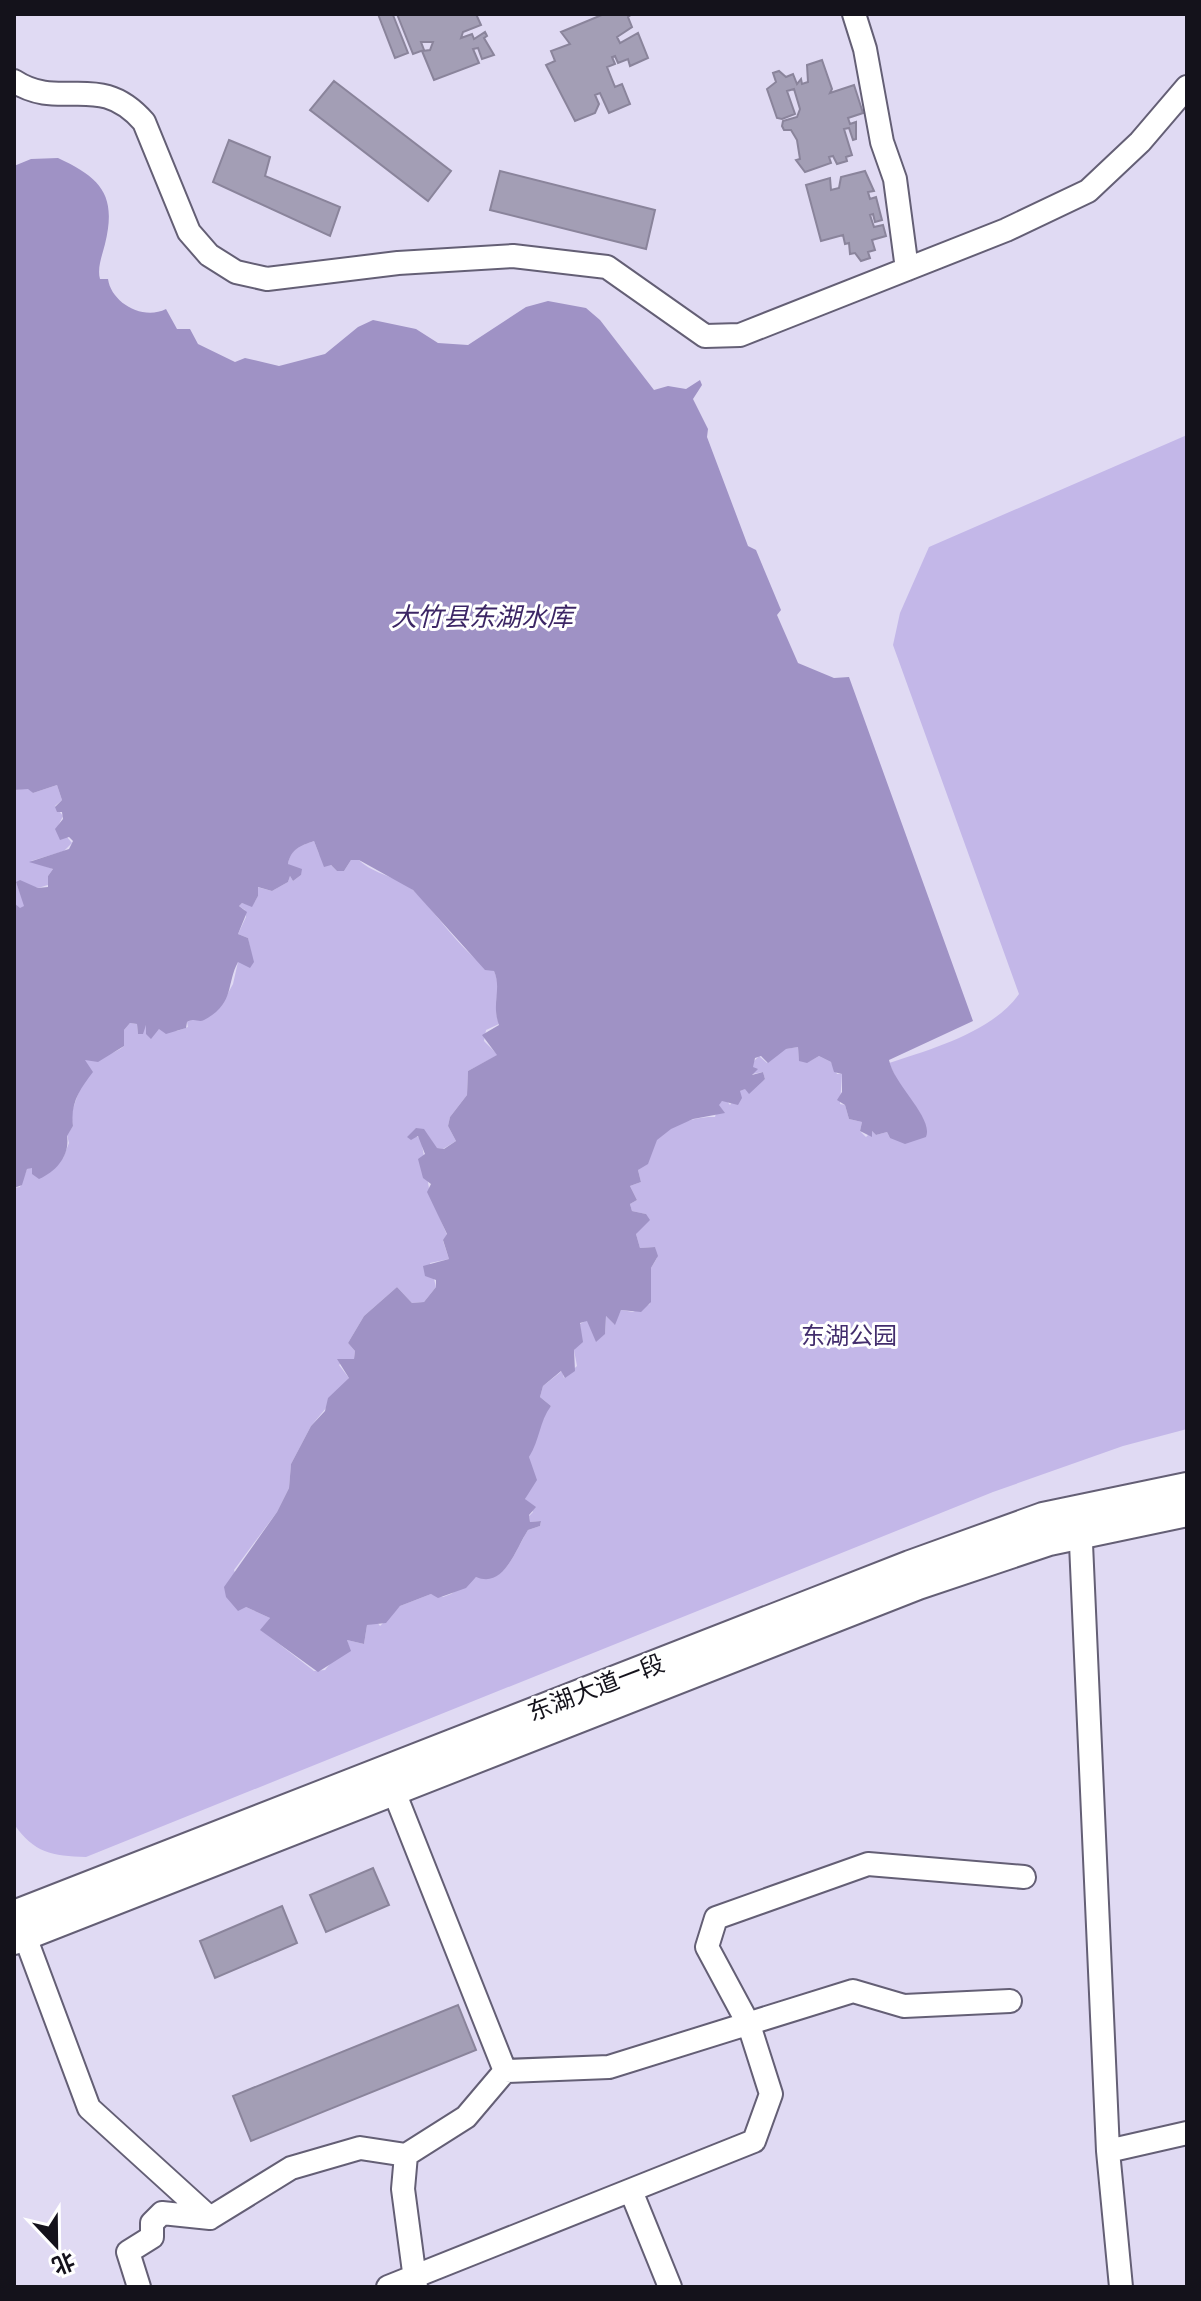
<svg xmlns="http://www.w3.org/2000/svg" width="1201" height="2301" font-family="'Asap Condensed','Noto Sans SC',sans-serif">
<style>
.green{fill:#c3b7e8}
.water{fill:#9f92c5}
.building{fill:#a39eb5;stroke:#8a849b;stroke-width:2}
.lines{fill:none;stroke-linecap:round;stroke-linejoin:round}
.minor-casing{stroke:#645f75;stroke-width:26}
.major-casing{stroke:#645f75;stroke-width:32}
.minor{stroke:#fff;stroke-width:22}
.major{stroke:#fff;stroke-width:28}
.labels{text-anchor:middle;stroke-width:6;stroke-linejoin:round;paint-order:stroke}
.park-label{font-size:24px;fill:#432e6d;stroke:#fff}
.street-label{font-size:24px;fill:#14121b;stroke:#fff}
.water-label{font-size:26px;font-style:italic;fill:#3c2665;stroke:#fff}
</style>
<rect width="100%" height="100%" fill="#e0daf3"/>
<path class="green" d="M 1187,435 L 1187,1429 L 1123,1446 L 993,1492 L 86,1857 C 52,1856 34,1853 14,1824 L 14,1188 L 20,1187 L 27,1169 L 32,1167 L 33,1174 L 63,1158 L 69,1143 L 67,1135 L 73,1126 L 71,1114 L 88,1066 L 84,1060 C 99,1054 111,1057 124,1046 L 124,1030 L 130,1023 L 137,1024 L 138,1034 L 142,1034 L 146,1024 L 146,1034 L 162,1028 L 177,1031 L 188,1027 L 187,1022 L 221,1006 L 233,984 L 238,962 L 252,957 L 248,938 L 238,934 L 246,917 L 245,910 L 239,906 L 242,903 L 252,906 L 258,896 L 257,887 L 272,891 L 288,882 L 290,876 L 293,881 L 301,875 L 288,864 C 291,848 300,846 314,841 L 319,854 L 337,871 L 344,871 L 351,860 L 359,860 C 374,875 398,876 414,891 C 438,914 465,958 494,971 C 503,990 491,1002 499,1024 L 486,1030 L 484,1041 L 498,1055 L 468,1071 L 467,1095 L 450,1117 L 448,1126 L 456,1141 L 443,1149 L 436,1148 L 427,1134 L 414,1136 L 421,1138 L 430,1195 L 447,1235 L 443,1241 L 449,1259 L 430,1263 L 436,1287 L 424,1302 L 412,1303 L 397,1287 L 364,1316 L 348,1343 L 355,1351 L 354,1359 L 343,1361 L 339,1365 L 349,1378 L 347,1383 L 311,1426 L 291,1464 L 289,1488 L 277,1512 L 234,1570 L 246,1607 L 270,1618 L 261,1630 L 314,1671 L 325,1670 L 333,1660 L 350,1651 L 347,1640 L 364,1644 L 367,1625 L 377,1622 L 380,1626 L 400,1606 L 431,1594 L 443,1597 L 451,1594 L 476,1577 C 506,1585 514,1552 528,1530 L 540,1526 L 541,1521 L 530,1522 L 529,1516 L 533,1512 L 525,1499 L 532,1483 L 529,1457 L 541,1418 L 551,1406 L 540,1397 L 543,1386 L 562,1371 L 564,1378 L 577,1366 L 574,1350 L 581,1336 L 580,1324 L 587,1320 L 605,1334 L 606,1316 L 614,1324 L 621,1310 L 633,1312 L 650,1304 L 651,1268 L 657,1258 L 655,1247 L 640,1248 L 636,1234 L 646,1214 L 632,1211 L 630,1204 L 637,1200 L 630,1186 L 641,1182 L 638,1170 C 650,1158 646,1159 653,1145 C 663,1126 696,1116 715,1117 L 719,1102 L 726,1100 L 730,1105 L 740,1091 L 765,1079 L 763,1072 L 752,1074 L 753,1062 L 759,1056 L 767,1063 L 785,1049 L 798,1047 L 799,1060 L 810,1061 L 819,1056 L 831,1062 L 837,1074 L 842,1074 L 840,1104 L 845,1105 L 849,1119 L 862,1122 L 860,1131 L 866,1137 L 872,1131 L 876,1135 L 887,1132 L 890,1138 L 898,1138 L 921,1115 L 902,1091 L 889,1063 C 932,1049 992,1032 1019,994 L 893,645 L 900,613 L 929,547 Z
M 57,785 L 62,800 L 55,806 L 63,816 L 58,826 L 72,843 L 64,851 L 31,861 L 53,869 L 48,876 L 51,884 L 38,888 L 16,882 L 25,906 L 20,909 L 14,903 L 14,790 L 29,788 L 33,793 Z"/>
<path class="water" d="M 58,158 C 101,178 117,195 105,244 C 102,256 97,268 100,279 L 108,279 C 111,302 142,321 166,309 L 177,329 L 190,329 L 198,344 L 235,362 L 245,358 L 279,366 L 325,354 L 358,327 L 373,320 L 416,329 L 438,343 L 468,345 L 526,307 L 548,301 L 586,308 L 600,320 L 654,390 L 668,386 L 686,389 L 700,380 L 702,385 L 693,399 L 708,429 L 707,437 L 748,546 L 756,550 L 781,610 L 777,615 L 798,663 L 834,678 L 849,677 L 973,1021 L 889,1060 C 894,1085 934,1118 926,1137 L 905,1144 L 890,1138 L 887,1132 L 876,1135 L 872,1131 L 872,1137 L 860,1131 L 862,1122 L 849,1119 L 845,1105 L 837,1100 L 842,1092 L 842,1074 L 834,1072 L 831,1062 L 819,1056 L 807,1063 L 799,1061 L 798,1047 L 786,1049 L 768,1063 L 761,1056 L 755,1058 L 753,1067 L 758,1069 L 752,1075 L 763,1072 L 765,1079 L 749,1094 L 745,1089 L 740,1091 L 742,1098 L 738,1105 L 722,1101 L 719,1105 L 725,1113 L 693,1119 L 671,1129 L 657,1140 L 648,1164 L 638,1170 L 641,1182 L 630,1186 L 637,1200 L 630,1204 L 632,1211 L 646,1214 L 650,1220 L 636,1234 L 640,1248 L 655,1247 L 658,1256 L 651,1268 L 651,1302 L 641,1312 L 621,1310 L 615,1325 L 606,1316 L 605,1334 L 596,1342 L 587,1321 L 580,1323 L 583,1342 L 574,1350 L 575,1371 L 565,1378 L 561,1371 L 543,1386 L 540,1397 L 551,1406 C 539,1422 540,1440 529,1457 L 537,1480 L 525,1499 L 536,1507 L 529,1515 L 530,1522 L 541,1521 L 540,1526 L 528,1530 C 515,1550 504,1589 476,1577 L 466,1588 L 438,1598 L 431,1594 L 400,1606 L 386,1623 L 367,1625 L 364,1644 L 347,1640 L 351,1651 L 318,1672 L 260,1630 L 270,1618 L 246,1607 L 238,1611 L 226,1597 L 224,1587 L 277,1512 L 289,1488 L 291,1464 L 311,1426 L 325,1411 L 328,1398 L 349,1378 L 337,1359 L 354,1359 L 355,1351 L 348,1343 L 364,1316 L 397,1287 L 412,1303 L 424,1302 L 436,1287 L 436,1280 L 425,1276 L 423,1266 L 449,1259 L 443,1240 L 447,1234 L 427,1192 L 431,1184 L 423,1178 L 418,1159 L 425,1154 L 418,1136 L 411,1140 L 407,1137 L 416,1128 L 424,1129 L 437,1148 L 444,1149 L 456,1141 L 448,1126 L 450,1117 L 467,1095 L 468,1071 L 497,1055 L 482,1035 L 499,1025 C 491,1004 502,989 494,971 L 485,970 L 413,890 L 359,860 L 351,860 L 344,871 L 337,871 L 331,865 L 324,867 L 314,841 C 300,846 291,849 288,864 L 302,869 L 301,875 L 293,881 L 290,876 L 288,882 L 272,891 L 258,887 L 258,896 L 252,907 L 242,903 L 239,906 L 247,912 L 238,934 L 248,938 L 254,962 L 250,968 L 238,962 C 226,984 235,1004 204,1020 C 198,1023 195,1017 187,1022 L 186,1028 L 166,1034 L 159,1029 L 151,1039 L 146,1034 L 146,1025 L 143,1034 L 138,1034 L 137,1024 L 130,1023 L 124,1030 L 124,1046 L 98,1062 L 85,1060 L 93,1072 C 80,1089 70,1103 73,1126 L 67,1136 C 70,1155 57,1171 39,1179 L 32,1174 L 32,1168 L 27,1169 L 22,1185 L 14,1188 L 14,903 L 20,908 L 24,906 L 16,882 L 20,880 L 38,888 L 48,887 L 48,876 L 53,869 L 29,862 L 69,849 L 73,841 L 69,837 L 60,840 L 55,829 L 63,819 L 62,812 L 57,812 L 55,807 L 62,800 L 57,785 L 33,793 L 28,789 L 14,790 L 14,166 L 31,159 Z"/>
<path class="building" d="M 378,14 L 397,14 L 393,15 L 408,53 L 395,58 Z
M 397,14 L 476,14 L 481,25 L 463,32 L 461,38 L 472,34 L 474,39 L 485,32 L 487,36 L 484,38 L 494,55 L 482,59 L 478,48 L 473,49 L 479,63 L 434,80 L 422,51 L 430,50 L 433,42 L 421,42 L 424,50 L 413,54 Z
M 604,14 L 632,14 L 628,17 L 632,27 L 617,37 L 620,43 L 638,33 L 648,58 L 630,66 L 628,59 L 618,63 L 615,56 L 612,57 L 615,64 L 607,67 L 615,87 L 622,84 L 630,104 L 609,113 L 600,93 L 595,95 L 599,104 L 595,113 L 575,121 L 546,65 L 555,61 L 551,51 L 570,44 L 561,32 Z
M 822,60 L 832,89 L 830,93 L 854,85 L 863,113 L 848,118 L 850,124 L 856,122 L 856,139 L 853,140 L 849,128 L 844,129 L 852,155 L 846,157 L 847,161 L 837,164 L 833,156 L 829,157 L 831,163 L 805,172 L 796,160 L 800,159 L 797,140 L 791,130 L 784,130 L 782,126 L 783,121 L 797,117 L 800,109 L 794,89 L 787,91 L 795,114 L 782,119 L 777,118 L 767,89 L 776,82 L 773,73 L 779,71 L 786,77 L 793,74 L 797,84 L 801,79 L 802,84 L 808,82 L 807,65 Z
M 334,81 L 451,171 L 428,201 L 310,110 Z
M 229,140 L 270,157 L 265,176 L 340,207 L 330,236 L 213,182 Z
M 500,171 L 655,210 L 646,249 L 490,210 Z
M 865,171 L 874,191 L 868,192 L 870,199 L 876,197 L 882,220 L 875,222 L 873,214 L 870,215 L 874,227 L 883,225 L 886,236 L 872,240 L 875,250 L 868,252 L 870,258 L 861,261 L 855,253 L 850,254 L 849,243 L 845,244 L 843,235 L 821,241 L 806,185 L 830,178 L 831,190 L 839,188 L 841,177 Z
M 373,1868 L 389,1905 L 326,1932 L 310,1895 Z
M 282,1906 L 297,1943 L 215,1978 L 200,1941 Z
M 458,2005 L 476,2050 L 251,2141 L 233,2096 Z"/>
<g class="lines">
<defs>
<path id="minor" d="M 854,14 L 865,49 L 882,142 L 895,179 L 907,269
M 14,81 C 61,112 99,70 144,122 L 189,232 L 209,255 L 236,272 L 267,279 L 398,263 L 513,256 L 607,267 L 705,336 L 740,335 L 1006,230 L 1088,191 L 1140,142 L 1187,87
M 1080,1521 L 1108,2151 L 1121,2287
M 389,1779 L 505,2071 L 609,2067 L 853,1991 L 904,2006 L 1010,2001
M 20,1923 L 89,2108 L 210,2218 L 162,2213 L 152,2223 L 152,2237 L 128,2252 L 139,2287
M 1108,2151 L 1187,2133
M 406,2155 L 466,2117 L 505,2071
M 631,2191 L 670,2287
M 210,2218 L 291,2168 L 360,2148 L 406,2155 L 403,2189 L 416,2287
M 388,2287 L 754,2141 L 771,2094 L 749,2025 L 707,1947 L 716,1918 L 868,1864 L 1024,1877"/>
<path id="major" d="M 14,1915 L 910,1565 L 1043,1517 L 1187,1487
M 14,1940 L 918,1585 L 1049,1541 L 1187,1512"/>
</defs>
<use href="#minor" class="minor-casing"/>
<use href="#major" class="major-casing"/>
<use href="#minor" class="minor"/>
<use href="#major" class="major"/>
</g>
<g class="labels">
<g class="park-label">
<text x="849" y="1344">东湖公园</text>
</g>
<g class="street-label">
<text transform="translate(596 1688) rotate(-21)" y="8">东湖大道一段</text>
</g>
<g class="water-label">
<text x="482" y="626">大竹县东湖水库</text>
</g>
</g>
<rect width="1201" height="2301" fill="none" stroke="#14121b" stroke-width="32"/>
<g transform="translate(56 2245) rotate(158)" stroke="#ffffff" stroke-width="6" paint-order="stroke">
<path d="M0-6L14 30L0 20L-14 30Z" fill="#14121b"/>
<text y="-12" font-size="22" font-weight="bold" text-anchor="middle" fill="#14121b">北</text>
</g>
</svg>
